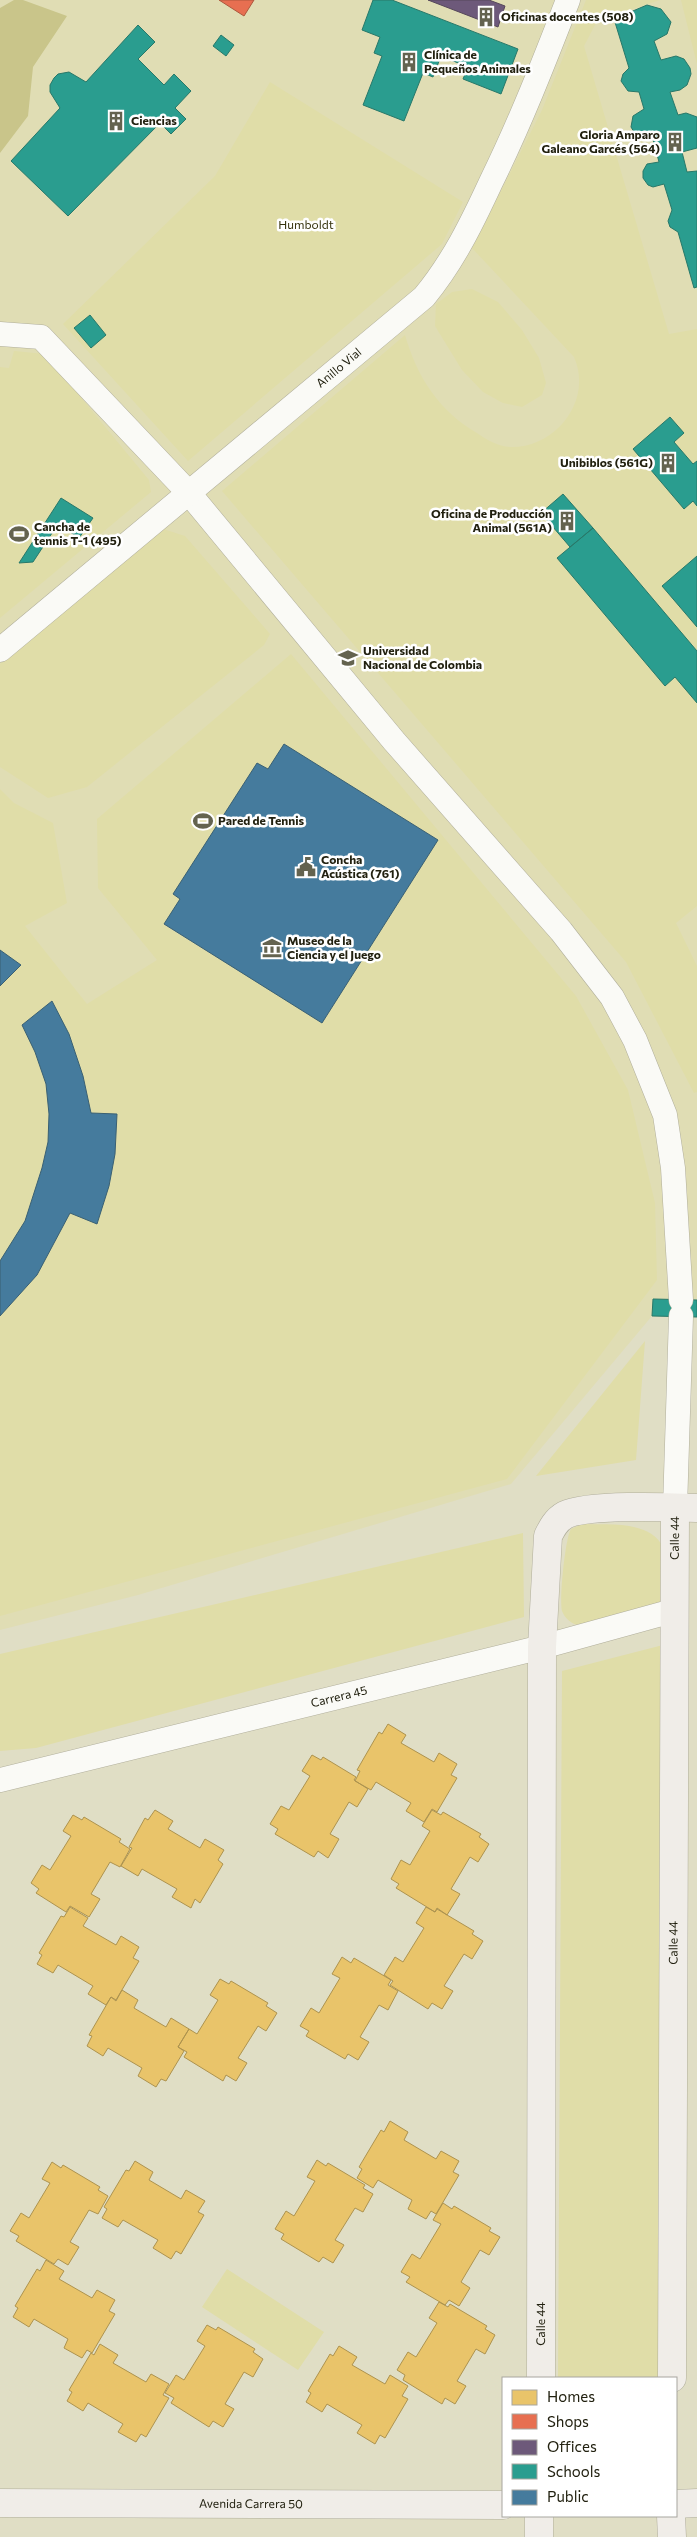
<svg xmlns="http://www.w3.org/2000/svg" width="697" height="2537" font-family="Commissioner,sans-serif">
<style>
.built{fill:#e0ddb4}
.green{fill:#e0dda8;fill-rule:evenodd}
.forest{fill:#c9c58a}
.homes{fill:#e9c46a;stroke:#ad934f}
.shops{fill:#e76f51;stroke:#ac583e}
.offices{fill:#6d597a;stroke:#56485a}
.schools{fill:#2a9d8f;stroke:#287869}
.public{fill:#457b9d;stroke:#3a6073}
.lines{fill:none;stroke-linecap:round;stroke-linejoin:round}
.street-casing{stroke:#b0ae9b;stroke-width:25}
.secondary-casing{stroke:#b0ae9b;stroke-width:29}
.street{stroke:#fafaf6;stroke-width:24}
.secondary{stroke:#f0ede8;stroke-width:28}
.labels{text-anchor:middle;stroke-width:5;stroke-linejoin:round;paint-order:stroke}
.poi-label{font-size:12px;font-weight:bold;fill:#222110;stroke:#fff;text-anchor:start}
.park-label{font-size:12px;fill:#35320c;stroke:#fff}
.street-label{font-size:12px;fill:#222110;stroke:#fff}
</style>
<rect width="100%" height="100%" fill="#e0dec5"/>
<path class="built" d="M 0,0 L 697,0 L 697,1317 L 652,1316 L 511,1484 L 138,1595 L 0,1630 Z"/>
<path class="green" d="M 586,0 L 660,0 L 597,21 L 584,46 L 669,334 L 697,329 L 697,906 L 676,923 L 697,966 L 697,1092 L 694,1093 L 626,962 L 222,491 L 405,335 C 417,377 439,411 477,433 C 487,440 499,447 512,447 C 557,447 593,399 574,357 L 472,248 L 542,110 Z
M 681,0 L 697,0 L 697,64 Z
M 270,82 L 463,202 L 442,244 L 188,461 L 63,324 L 215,176 Z
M 472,289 L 498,302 L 522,330 L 539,358 L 546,383 L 542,395 L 522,407 L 503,403 L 483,392 L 462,370 L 435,326 L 436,304 L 452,292 Z
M 14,351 L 45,354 L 149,480 L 151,492 L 0,618 L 0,367 L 9,368 ZM 61,498 L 92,518 L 79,538 L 58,524 L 33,562 L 19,563 Z
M 163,529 L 185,536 L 270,634 L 264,645 L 87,787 L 48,798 L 0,767 L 0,664 Z
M 291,654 L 576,996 L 628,1090 L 655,1203 L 657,1280 L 507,1479 L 0,1616 L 0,789 L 14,803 L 53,823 L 67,903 L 25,926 L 87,1004 L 157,960 L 98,888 L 97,819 ZM 284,744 L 437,840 L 322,1023 L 164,925 L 180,899 L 173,894 L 257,764 L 268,769 Z
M 645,1341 L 636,1460 L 536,1476 Z
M 582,1524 C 608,1525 655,1519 665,1552 C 669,1567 667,1587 668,1603 L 580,1626 C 572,1624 565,1619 562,1611 C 559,1602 565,1538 571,1529 Z
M 523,1533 L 524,1617 L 36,1748 L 0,1751 L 0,1654 Z
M 663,1645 L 662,2378 L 558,2378 L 562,1671 Z
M 227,2269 L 324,2332 L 298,2370 L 202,2307 Z"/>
<path class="forest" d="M 14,0 L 23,0 L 67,16 L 33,67 L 28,116 L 0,153 L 0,8 Z"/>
<path class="homes" d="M 388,1724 L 406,1735 L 401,1743 L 434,1762 L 439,1753 L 457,1764 L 451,1775 L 457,1778 L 437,1812 L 432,1809 L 424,1822 L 406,1811 L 411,1803 L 376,1782 L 371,1790 L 355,1781 L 360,1771 L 357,1770 L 379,1732 L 382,1734 Z
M 312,1755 L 321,1760 L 323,1757 L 356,1777 L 354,1780 L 368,1789 L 357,1807 L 349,1802 L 330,1834 L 339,1839 L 328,1858 L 318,1851 L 314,1857 L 275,1834 L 278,1829 L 270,1824 L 281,1806 L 289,1810 L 310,1776 L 302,1771 Z
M 155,1810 L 173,1821 L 168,1829 L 200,1848 L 205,1839 L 224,1850 L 218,1860 L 223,1864 L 200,1903 L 195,1899 L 191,1908 L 172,1897 L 177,1889 L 142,1869 L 138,1876 L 121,1866 L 132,1848 L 129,1847 L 145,1818 L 148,1820 Z
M 432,1810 L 441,1815 L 443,1812 L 481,1834 L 479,1837 L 489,1844 L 478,1862 L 470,1857 L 451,1889 L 460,1894 L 447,1915 L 437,1908 L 435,1912 L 396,1888 L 399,1884 L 391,1879 L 401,1860 L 410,1865 L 430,1831 L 422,1826 Z
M 73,1815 L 82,1820 L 84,1817 L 121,1839 L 119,1842 L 130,1849 L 120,1867 L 110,1862 L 91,1894 L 100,1899 L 89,1917 L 70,1906 L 66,1912 L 36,1893 L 39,1889 L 31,1883 L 42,1865 L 50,1870 L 71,1836 L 63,1831 Z
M 70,1907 L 88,1918 L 83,1926 L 116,1945 L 121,1936 L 139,1947 L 133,1958 L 139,1961 L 116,2000 L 111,1997 L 106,2005 L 88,1994 L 93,1986 L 58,1965 L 53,1973 L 37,1964 L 42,1955 L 39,1953 L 61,1916 L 64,1917 Z
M 426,1907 L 435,1912 L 437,1909 L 474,1931 L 472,1934 L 483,1941 L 472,1959 L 464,1954 L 444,1986 L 453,1991 L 442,2009 L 432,2003 L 428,2009 L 390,1985 L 393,1981 L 384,1975 L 395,1957 L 403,1962 L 424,1928 L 416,1923 Z
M 342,1957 L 351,1963 L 354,1958 L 391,1980 L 388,1985 L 398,1991 L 388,2010 L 379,2005 L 360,2037 L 369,2042 L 358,2060 L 348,2054 L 345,2059 L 306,2036 L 309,2031 L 300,2026 L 311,2008 L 319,2013 L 340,1978 L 332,1974 Z
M 220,1979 L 229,1984 L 231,1981 L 268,2003 L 266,2006 L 277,2013 L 266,2031 L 258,2026 L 238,2058 L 247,2063 L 236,2081 L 226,2075 L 223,2081 L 184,2057 L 187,2052 L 178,2047 L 189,2029 L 197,2034 L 218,2000 L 210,1995 Z
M 122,1990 L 138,2000 L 134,2008 L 166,2027 L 171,2018 L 189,2029 L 178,2047 L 184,2051 L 166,2081 L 161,2079 L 156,2087 L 138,2076 L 142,2068 L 108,2048 L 103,2056 L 87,2046 L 92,2036 L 89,2035 L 111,1997 L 116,2001 Z
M 390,2121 L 408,2132 L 404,2140 L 436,2159 L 441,2151 L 459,2161 L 453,2172 L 459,2175 L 436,2214 L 431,2211 L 426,2219 L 408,2209 L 412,2200 L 378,2180 L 373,2188 L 357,2178 L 362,2169 L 359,2167 L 381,2130 L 384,2132 Z
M 317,2160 L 326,2166 L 328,2163 L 365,2185 L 363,2188 L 373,2194 L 363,2212 L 355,2208 L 335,2240 L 344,2245 L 333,2263 L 323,2257 L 319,2262 L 281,2239 L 284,2234 L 275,2229 L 286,2211 L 294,2216 L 315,2181 L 307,2177 Z
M 135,2161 L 153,2172 L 149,2180 L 181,2199 L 186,2190 L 205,2201 L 198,2212 L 204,2215 L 181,2254 L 176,2251 L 171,2259 L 153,2248 L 158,2240 L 123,2220 L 118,2227 L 102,2218 L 107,2209 L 104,2207 L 126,2170 L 129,2171 Z
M 52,2162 L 61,2168 L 63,2165 L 100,2187 L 98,2190 L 108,2196 L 98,2214 L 89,2210 L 70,2242 L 79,2247 L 68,2265 L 58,2259 L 54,2264 L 16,2241 L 19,2236 L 10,2231 L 21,2213 L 29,2218 L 50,2183 L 42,2179 Z
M 443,2203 L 452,2209 L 454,2206 L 491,2228 L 489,2231 L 500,2237 L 489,2255 L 480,2250 L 461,2282 L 470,2288 L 459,2306 L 449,2300 L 445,2305 L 406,2282 L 410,2277 L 401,2272 L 412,2254 L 420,2259 L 441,2224 L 433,2220 Z
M 46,2260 L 64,2271 L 59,2279 L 92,2298 L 97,2290 L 115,2300 L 109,2311 L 115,2314 L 92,2353 L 87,2350 L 82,2358 L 64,2348 L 68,2339 L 34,2319 L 29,2327 L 13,2317 L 18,2308 L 15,2306 L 37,2269 L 40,2271 Z
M 439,2302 L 448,2307 L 450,2304 L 487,2326 L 485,2329 L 495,2335 L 485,2354 L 476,2349 L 457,2381 L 466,2386 L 455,2404 L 445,2398 L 442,2404 L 403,2380 L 405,2375 L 397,2370 L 408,2352 L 416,2357 L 437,2323 L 429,2318 Z
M 207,2325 L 216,2330 L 218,2327 L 255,2349 L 253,2352 L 263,2359 L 253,2377 L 244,2372 L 225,2404 L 234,2409 L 223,2427 L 213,2421 L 209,2427 L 171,2403 L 174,2398 L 165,2393 L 176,2375 L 184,2380 L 205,2346 L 197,2341 Z
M 100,2344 L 118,2355 L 113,2363 L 146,2382 L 151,2374 L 169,2384 L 163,2395 L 169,2398 L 146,2437 L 141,2434 L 136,2442 L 118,2432 L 123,2424 L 88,2403 L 83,2411 L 67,2401 L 72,2392 L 69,2390 L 91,2353 L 94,2355 Z
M 339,2346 L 357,2357 L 352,2365 L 385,2384 L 390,2375 L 408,2386 L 402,2396 L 408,2399 L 385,2438 L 380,2435 L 375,2444 L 357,2433 L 362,2425 L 327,2404 L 322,2412 L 306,2402 L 311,2393 L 308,2391 L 330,2354 L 333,2356 Z"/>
<path class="shops" d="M 219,0 L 254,0 L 244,16 Z"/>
<path class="offices" d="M 428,0 L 489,0 L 505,6 L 498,27 Z"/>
<path class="schools" d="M 373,0 L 392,0 L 518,49 L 501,94 L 463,79 L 468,67 L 441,56 L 433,77 L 423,73 L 404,121 L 363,105 L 382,56 L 374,53 L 380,37 L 362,30 Z
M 647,5 L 661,9 L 671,22 L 667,34 L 654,41 L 661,60 L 676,56 L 684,59 L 690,68 L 691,74 L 687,85 L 680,90 L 670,92 L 678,115 L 686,113 L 697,117 L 697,148 L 682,152 L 687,172 L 697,171 L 697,287 L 694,288 L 678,232 L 670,227 L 668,221 L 672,210 L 664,184 L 653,187 L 648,185 L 643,178 L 643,171 L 647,164 L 659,162 L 651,132 L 640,135 L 634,132 L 631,127 L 633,116 L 644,109 L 639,92 L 628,91 L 621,81 L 623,74 L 629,68 L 614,19 Z
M 138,25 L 155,42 L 138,59 L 164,85 L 174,74 L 191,91 L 175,108 L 186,119 L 171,134 L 160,123 L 68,216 L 11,161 L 60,108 L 50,92 L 50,85 L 54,78 L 58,74 L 69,72 L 86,82 Z
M 221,35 L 234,45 L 226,56 L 213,46 Z
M 90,315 L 106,335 L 91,348 L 74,328 Z
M 670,417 L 684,433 L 674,442 L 693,464 L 697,461 L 697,506 L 693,501 L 684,509 L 633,449 Z
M 563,494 L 593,528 L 570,547 L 541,513 Z
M 61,498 L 93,518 L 79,538 L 58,524 L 33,562 L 19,563 Z
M 593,528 L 697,651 L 697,703 L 675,677 L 665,686 L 557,558 Z
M 697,556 L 697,627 L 662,586 Z
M 653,1299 L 697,1300 L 697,1317 L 652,1316 Z"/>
<path class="public" d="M 284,744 L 438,840 L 322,1023 L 164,924 L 180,899 L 173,894 L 257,763 L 268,769 Z
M 0,950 L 21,965 L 0,986 Z
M 52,1001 L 69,1034 L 83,1076 L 91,1113 L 117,1114 L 115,1154 L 109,1186 L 97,1224 L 70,1213 L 37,1275 L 0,1316 L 0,1261 L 25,1221 L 42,1168 L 48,1142 L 49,1114 L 46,1084 L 35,1052 L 22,1025 Z"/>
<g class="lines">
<defs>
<g id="street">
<path d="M 0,334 L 41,337 L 188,492 L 394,741 L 561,931 L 612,997 L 635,1040 L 665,1115 L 673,1168 L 681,1300"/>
<path id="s1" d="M 0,650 L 424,297 C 453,262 472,223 491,182 C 520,123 544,62 568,0"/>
<path d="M 675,1508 L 681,1316"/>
<path id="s2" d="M 0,1780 L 542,1647 L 676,1610"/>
</g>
<g id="secondary">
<path id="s3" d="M 541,2378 L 542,1647 L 548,1536 C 552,1528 556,1520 565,1515 C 587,1504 669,1507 697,1508"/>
<path id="s4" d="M 672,2378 L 675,1508"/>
<path id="s5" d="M 0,2503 L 503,2505"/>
<path d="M 676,2504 L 697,2503"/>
<path d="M 671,2516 L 672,2537"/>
<path d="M 539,2537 L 539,2516"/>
</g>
</defs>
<use href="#street" class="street-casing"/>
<use href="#secondary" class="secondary-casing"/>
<use href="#street" class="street"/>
<use href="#secondary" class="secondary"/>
</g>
<defs>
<symbol id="building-bare" viewBox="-9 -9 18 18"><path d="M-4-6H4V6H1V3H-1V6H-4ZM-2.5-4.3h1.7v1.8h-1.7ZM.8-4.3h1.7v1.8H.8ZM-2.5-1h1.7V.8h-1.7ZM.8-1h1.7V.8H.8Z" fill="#64634f" stroke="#fff" stroke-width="2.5" paint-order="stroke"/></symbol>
<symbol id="stadium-bare" viewBox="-9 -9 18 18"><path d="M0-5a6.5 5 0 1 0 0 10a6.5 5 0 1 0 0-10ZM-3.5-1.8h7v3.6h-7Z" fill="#64634f" stroke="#fff" stroke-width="2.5" paint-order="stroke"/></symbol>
<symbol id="university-bare" viewBox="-9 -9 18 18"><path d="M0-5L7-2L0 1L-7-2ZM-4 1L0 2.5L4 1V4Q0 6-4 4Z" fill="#64634f" stroke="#fff" stroke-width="2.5" paint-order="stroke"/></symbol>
<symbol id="civic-bare" viewBox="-9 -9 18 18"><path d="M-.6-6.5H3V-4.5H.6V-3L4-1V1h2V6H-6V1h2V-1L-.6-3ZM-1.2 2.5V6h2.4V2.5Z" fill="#64634f" stroke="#fff" stroke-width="2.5" paint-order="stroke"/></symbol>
<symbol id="museum-bare" viewBox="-9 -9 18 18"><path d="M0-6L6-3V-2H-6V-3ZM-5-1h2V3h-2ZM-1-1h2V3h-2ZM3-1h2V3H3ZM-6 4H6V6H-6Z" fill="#64634f" stroke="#fff" stroke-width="2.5" paint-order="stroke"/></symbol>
</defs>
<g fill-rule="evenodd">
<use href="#building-bare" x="472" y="3" width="28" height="28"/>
<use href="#building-bare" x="395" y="48" width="28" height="28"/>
<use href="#building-bare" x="102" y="107" width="28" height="28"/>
<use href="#building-bare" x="661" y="128" width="28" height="28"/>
<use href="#building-bare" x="654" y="449" width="28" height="28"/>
<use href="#building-bare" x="553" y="507" width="28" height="28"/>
<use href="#stadium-bare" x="5" y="520" width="28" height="28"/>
<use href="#university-bare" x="334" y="644" width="28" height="28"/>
<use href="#stadium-bare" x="189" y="807" width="28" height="28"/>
<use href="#civic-bare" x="292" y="853" width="28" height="28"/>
<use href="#museum-bare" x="258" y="934" width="28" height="28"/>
</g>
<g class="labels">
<g class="poi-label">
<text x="501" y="21">Oficinas docentes (508)</text>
<text x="424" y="59">Clínica de<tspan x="424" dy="14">Pequeños Animales</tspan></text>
<text x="131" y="125">Ciencias</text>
<text x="660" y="139" text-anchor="end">Gloria Amparo<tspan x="660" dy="14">Galeano Garcés (564)</tspan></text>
<text x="653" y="467" text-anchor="end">Unibiblos (561G)</text>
<text x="552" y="518" text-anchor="end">Oficina de Producción<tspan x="552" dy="14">Animal (561A)</tspan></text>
<text x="34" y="531">Cancha de<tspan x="34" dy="14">tennis T-1 (495)</tspan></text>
<text x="363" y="655">Universidad<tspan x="363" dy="14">Nacional de Colombia</tspan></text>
<text x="218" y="825">Pared de Tennis</text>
<text x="321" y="864">Concha<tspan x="321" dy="14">Acústica (761)</tspan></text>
<text x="287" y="945">Museo de la<tspan x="287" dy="14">Ciencia y el Juego</tspan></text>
</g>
<g class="park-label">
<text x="306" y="229">Humboldt</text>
</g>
<g class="street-label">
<text dy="4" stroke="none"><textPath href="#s1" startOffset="441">Anillo Vial</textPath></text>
<text dy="4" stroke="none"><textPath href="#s4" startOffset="840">Calle 44</textPath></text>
<text dy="4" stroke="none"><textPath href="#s2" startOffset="349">Carrera 45</textPath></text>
<text dy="4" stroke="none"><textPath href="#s4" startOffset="435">Calle 44</textPath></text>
<text dy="4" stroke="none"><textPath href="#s3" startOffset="54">Calle 44</textPath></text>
<text dy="4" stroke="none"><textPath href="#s5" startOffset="251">Avenida Carrera 50</textPath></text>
</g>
</g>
<rect x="502" y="2377" width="175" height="140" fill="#ffffff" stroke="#a7a69f"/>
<rect x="512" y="2390" width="25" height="15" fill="#e9c46a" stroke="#a7a69f"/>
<text x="547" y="2402" font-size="15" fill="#222110">Homes</text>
<rect x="512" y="2414" width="25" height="15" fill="#e76f51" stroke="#a7a69f"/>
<text x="547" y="2427" font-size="15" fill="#222110">Shops</text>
<rect x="512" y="2440" width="25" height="15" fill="#6d597a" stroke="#a7a69f"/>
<text x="547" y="2452" font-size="15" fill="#222110">Offices</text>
<rect x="512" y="2464" width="25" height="15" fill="#2a9d8f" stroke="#a7a69f"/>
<text x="547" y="2477" font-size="15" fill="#222110">Schools</text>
<rect x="512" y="2490" width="25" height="15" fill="#457b9d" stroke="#a7a69f"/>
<text x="547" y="2502" font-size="15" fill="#222110">Public</text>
</svg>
